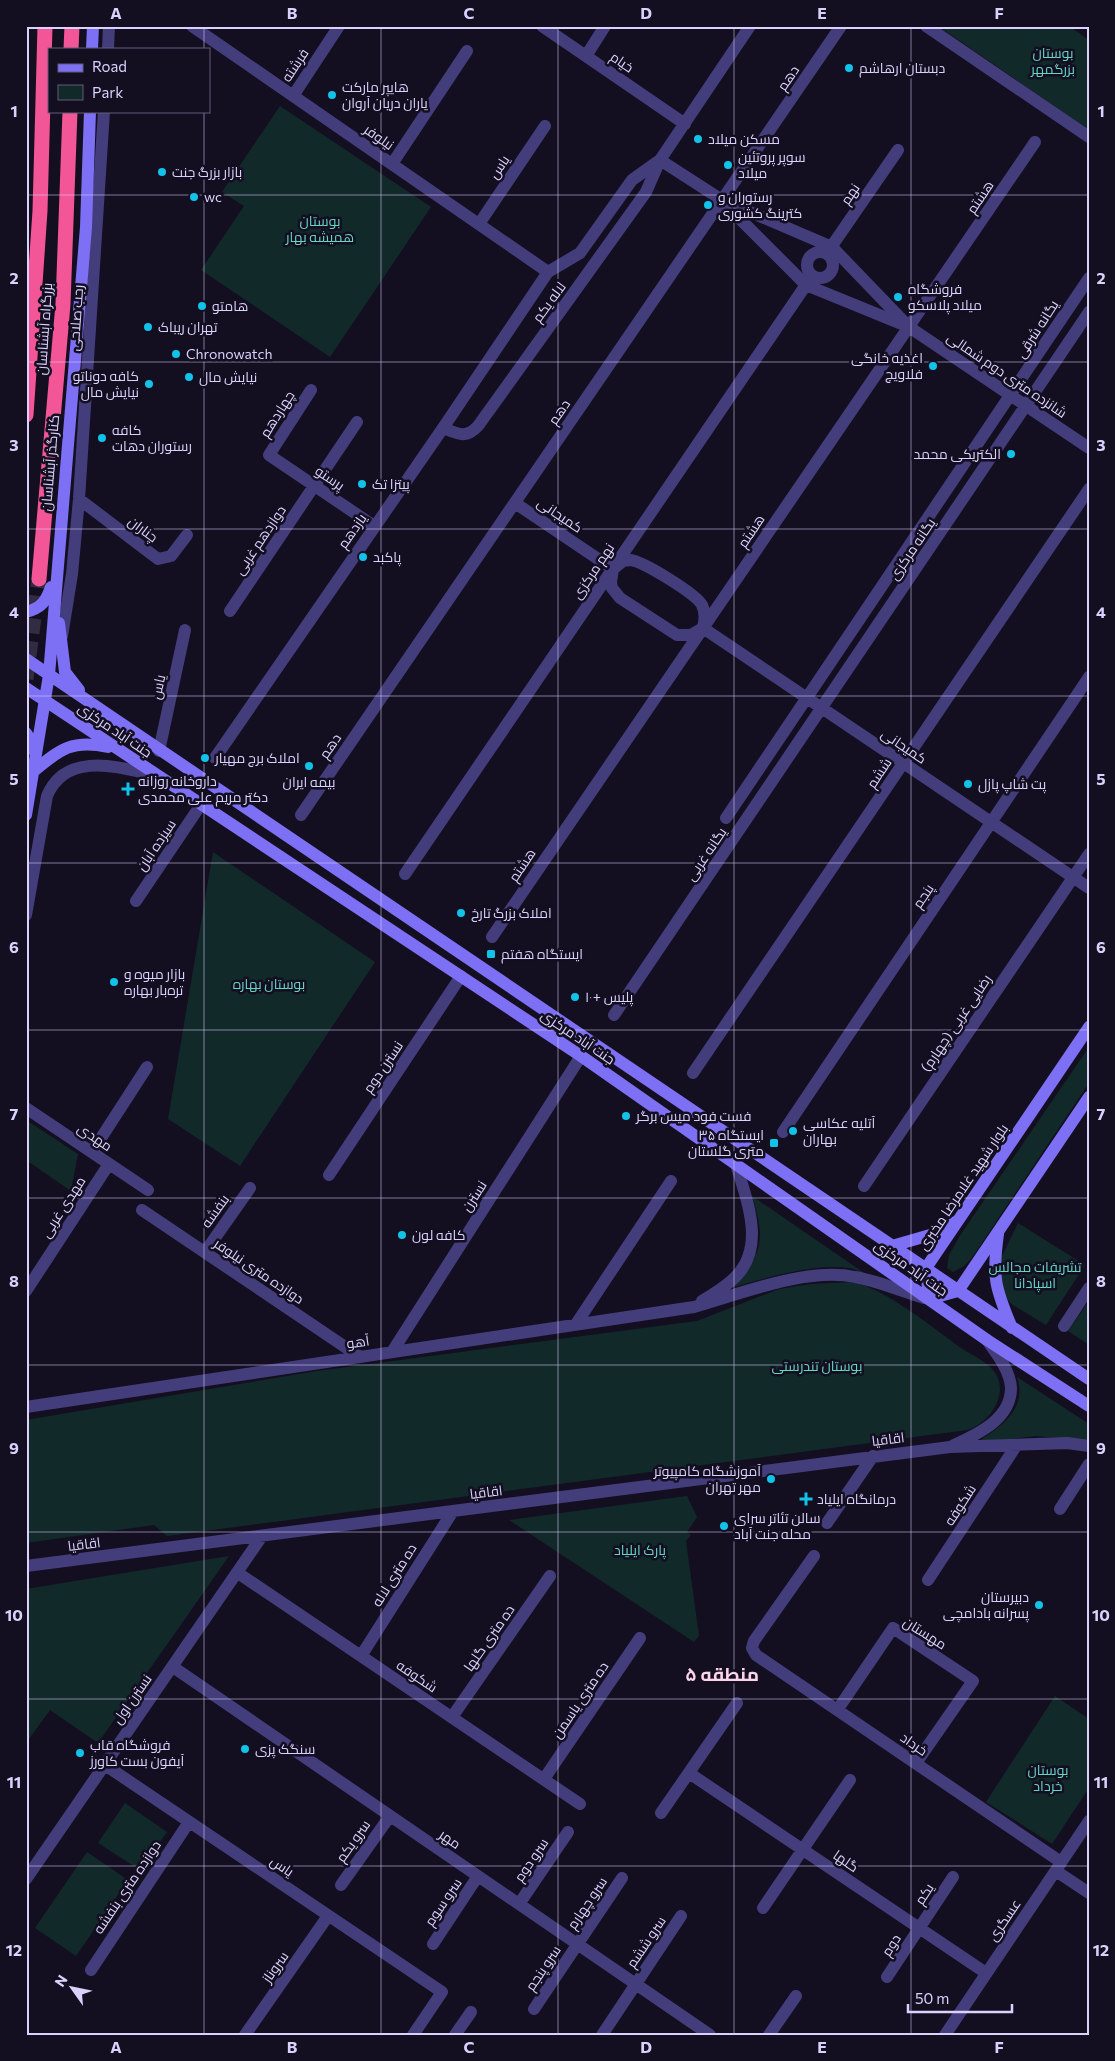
<svg xmlns="http://www.w3.org/2000/svg" width="1115" height="2061" font-family="Commissioner,Cairo,sans-serif">
<style>
.green{fill:#12292a}
.lines{fill:none;stroke-linecap:round;stroke-linejoin:round}
.highway-tunnel{stroke:#312c42;stroke-width:15;stroke-dasharray:15 8;stroke-linecap:butt}
.street{stroke:#443d7c;stroke-width:12}
.secondary{stroke:#7d70f5;stroke-width:12}
.highway{stroke:#f35696;stroke-width:15}
.grid{fill:none;stroke:#dad2fc;stroke-width:1;stroke-opacity:0.55}
.poi-dot{fill:#11c3e9;stroke:#130f21;stroke-width:2}
.labels{text-anchor:middle;stroke-width:5;stroke-linejoin:round;paint-order:stroke}
.park-label{font-size:14px;fill:#64d6c2;stroke:#130f21}
.street-label{font-size:14px;fill:#dad2fc;stroke:#130f21}
.poi-label{font-size:14px;fill:#dad2fc;stroke:#130f21;text-anchor:start}
.district-label{font-size:19px;font-weight:bold;fill:#fcd4ea;stroke:#130f21}
.neatline{fill:none;stroke:#dad2fc;stroke-width:2}
.grid-label{font-size:16px;text-anchor:middle;font-weight:bold;fill:#dad2fc}
</style>
<rect width="100%" height="100%" fill="#130f21"/>
<path class="green" d="M 938,26 L 1069,26 L 1089,40 L 1089,130 Z
M 280,106 L 431,207 L 330,357 L 201,270 L 244,206 L 222,192 Z
M 213,852 L 375,962 L 240,1166 L 168,1119 Z
M 1089,1047 L 1089,1083 L 971,1259 L 964,1266 L 953,1272 L 947,1268 L 949,1255 L 961,1234 Z
M 26,1120 L 78,1154 L 71,1191 L 26,1160 Z
M 752,1196 L 870,1277 C 863,1274 856,1269 849,1268 C 812,1263 766,1278 731,1288 C 763,1255 766,1240 752,1196 Z
M 1018,1223 L 1085,1265 L 1046,1325 L 1013,1305 L 1002,1294 L 999,1267 L 1001,1258 Z
M 853,1282 C 887,1290 932,1327 961,1348 C 970,1354 982,1359 990,1367 C 1013,1388 992,1423 967,1430 L 167,1536 L 154,1525 L 26,1543 L 26,1420 L 317,1371 L 697,1321 L 779,1289 L 811,1284 Z
M 1089,1301 L 1089,1345 L 1068,1331 Z
M 1017,1377 L 1089,1424 L 1089,1440 L 1035,1436 L 975,1444 C 1000,1427 1028,1410 1017,1377 Z
M 687,1496 L 697,1517 L 687,1532 L 691,1535 L 686,1541 L 699,1636 L 694,1642 L 509,1520 Z
M 229,1556 L 98,1743 L 50,1710 L 26,1743 L 26,1589 Z
M 1055,1696 L 1089,1719 L 1089,1788 L 1052,1844 L 986,1802 Z
M 125,1803 L 167,1832 L 140,1870 L 98,1843 Z
M 87,1852 L 128,1880 L 76,1956 L 35,1928 Z"/>
<g class="lines">
<path class="highway-tunnel" d="M 26,679 L 39,579"/>
<path class="street" d="M 192,26 L 548,272
M 542,26 L 685,124
M 926,26 L 1089,137
M 108,49 L 109,26
M 586,56 L 605,26
M 293,96 L 339,26
M 660,160 L 722,200 L 832,247 L 909,327 L 1089,448
M 392,164 L 467,51
M 727,206 L 806,285 L 904,325
M 479,224 L 545,126
M807 265a13 13 0 1 1 26 0a13 13 0 1 1-26 0Z
M 827,253 L 898,150
M 311,390 L 269,455 L 374,526
M 443,428 C 458,434 466,439 478,426 L 646,192 L 660,160 L 750,26
M 79,499 L 158,559 L 171,556 L 187,535
M 515,503 L 613,569
M 630,560 C 643,561 696,594 702,605 C 706,613 705,620 703,628 L 691,635 L 677,635 L 620,598 L 612,588 L 611,582 L 613,569 L 623,561 Z
M 230,611 L 357,422
M 703,628 L 1089,888
M 62,636 L 72,574 L 79,499 L 104,111
M 159,751 L 185,630
M 215,758 L 443,428 L 548,272 L 580,253 L 632,180 L 660,160
M 301,815 L 841,26
M 726,818 L 1089,278
M 405,874 L 812,276
M 136,901 L 200,806
M 26,915 L 47,796 C 66,751 118,767 154,775
M 492,937 L 1035,142
M 614,1015 L 1089,312
M 693,1073 L 1089,489
M 26,1108 L 148,1190
M 783,1132 L 1089,677
M 92,1152 L 147,1067
M 329,1175 L 461,976
M 864,1186 L 1089,854
M 142,1210 L 360,1357
M 205,1252 L 250,1188
M 26,1291 L 109,1164
M 702,1301 C 712,1295 722,1289 731,1281 C 768,1250 747,1202 736,1164
M 576,1324 L 671,1181
M 1064,1326 L 1089,1288
M 392,1352 L 581,1056
M 26,1407 L 694,1307 C 740,1294 807,1267 855,1277 C 878,1281 901,1291 924,1298
M 954,1445 C 978,1434 1011,1419 1011,1388 C 1010,1370 996,1353 987,1340
M 1060,1509 L 1089,1464
M 827,1523 L 873,1456
M 814,1556 L 754,1641 L 752,1648 L 756,1655 L 1061,1862
M 26,1566 L 950,1447 L 1067,1443 L 1089,1446
M 238,1573 L 580,1804
M 928,1580 L 1016,1446
M 361,1656 L 453,1511
M 173,1667 L 710,2035
M 838,1709 L 893,1628 L 973,1681 L 916,1763
M 452,1717 L 550,1576
M 105,1765 L 442,1992 L 413,2035
M 689,1773 L 986,1973
M 544,1779 L 640,1638
M 661,1813 L 737,1703
M 1056,1871 L 1089,1893
M 26,1879 L 262,1536
M 341,1885 L 390,1816
M 519,1904 L 568,1832
M 763,1908 L 850,1780
M 433,1944 L 478,1876
M 91,1970 L 189,1822
M 887,1977 L 953,1877
M 534,2009 L 622,1878
M 245,2035 L 328,1916
M 455,2035 L 471,2012
M 602,2035 L 681,1916
M 769,2035 L 796,1996
M 945,2035 L 1089,1821"/>
<path class="secondary" d="M 92,49 L 93,26
M 26,612 C 41,608 46,602 51,587
M 59,623 L 65,672 L 79,690
M 26,659 L 1089,1379
M 26,688 L 581,1056 L 987,1340 L 1089,1406
M 26,733 L 34,745 L 35,753
M 34,771 C 60,749 73,739 108,747
M 26,815 L 49,675 L 86,227 L 90,111
M 1089,1027 L 926,1268 L 929,1299 L 958,1291 L 1089,1097
M 998,1234 C 992,1277 995,1288 1012,1328
M 892,1246 L 937,1233 L 955,1222"/>
<path class="highway" d="M 71,49 L 72,26
M 26,415 L 40,211 L 45,26
M 39,579 L 63,304 L 70,111"/>
</g>
<path class="grid" d="M 204,26 L 204,49M 381,26 L 381,2035M 558,26 L 558,2035M 734,26 L 734,2035M 911,26 L 911,2035M 204,111 L 204,2035M 26,195 L 1089,195M 26,362 L 1089,362M 26,529 L 1089,529M 26,696 L 1089,696M 26,863 L 1089,863M 26,1030 L 1089,1030M 26,1198 L 1089,1198M 26,1365 L 1089,1365M 26,1532 L 1089,1532M 26,1699 L 1089,1699M 26,1866 L 1089,1866"/>
<g class="poi-dot">
<circle cx="849" cy="68" r="5"/>
<circle cx="332" cy="95" r="5"/>
<circle cx="698" cy="139" r="5"/>
<circle cx="728" cy="165" r="5"/>
<circle cx="162" cy="172" r="5"/>
<circle cx="194" cy="197" r="5"/>
<circle cx="708" cy="205" r="5"/>
<circle cx="898" cy="297" r="5"/>
<circle cx="202" cy="306" r="5"/>
<circle cx="148" cy="327" r="5"/>
<circle cx="176" cy="354" r="5"/>
<circle cx="933" cy="366" r="5"/>
<circle cx="189" cy="377" r="5"/>
<circle cx="149" cy="384" r="5"/>
<circle cx="102" cy="438" r="5"/>
<circle cx="1011" cy="454" r="5"/>
<circle cx="362" cy="484" r="5"/>
<circle cx="363" cy="557" r="5"/>
<circle cx="205" cy="758" r="5"/>
<circle cx="309" cy="766" r="5"/>
<circle cx="968" cy="784" r="5"/>
<path d="M125.5 781.5h5v5h5v5h-5v5h-5v-5h-5v-5h5z"/>
<circle cx="461" cy="913" r="5"/>
<rect x="486" y="949" width="10" height="10" rx="2.5"/>
<circle cx="114" cy="982" r="5"/>
<circle cx="575" cy="997" r="5"/>
<circle cx="626" cy="1116" r="5"/>
<circle cx="793" cy="1131" r="5"/>
<rect x="769" y="1138" width="10" height="10" rx="2.5"/>
<circle cx="402" cy="1235" r="5"/>
<circle cx="771" cy="1479" r="5"/>
<path d="M803.5 1491.5h5v5h5v5h-5v5h-5v-5h-5v-5h5z"/>
<circle cx="724" cy="1526" r="5"/>
<circle cx="1039" cy="1605" r="5"/>
<circle cx="245" cy="1749" r="5"/>
<circle cx="80" cy="1753" r="5"/>
</g>
<g class="labels">
<g class="park-label">
<text x="1053" y="58">بوستان<tspan x="1053" dy="16">بزرگمهر</tspan></text>
<text x="320" y="226">بوستان<tspan x="320" dy="16">همیشه بهار</tspan></text>
<text x="269" y="989">بوستان بهاره</text>
<text x="1035" y="1272">تشریفات مجالس<tspan x="1035" dy="16">اسپادانا</tspan></text>
<text x="817" y="1371">بوستان تندرستی</text>
<text x="640" y="1555">پارک ایلیاد</text>
<text x="1048" y="1775">بوستان<tspan x="1048" dy="16">خرداد</tspan></text>
</g>
<g class="street-label">
<text transform="translate(622 62) rotate(34)" y="5">خیام</text>
<text transform="translate(295 65) rotate(-56)" y="5">فرشته</text>
<text transform="translate(788 78) rotate(-56)" y="5">دهم</text>
<text transform="translate(379 137) rotate(35)" y="5">نیلوفر</text>
<text transform="translate(499 167) rotate(-56)" y="5">یاس</text>
<text transform="translate(850 194) rotate(-56)" y="5">نهم</text>
<text transform="translate(980 197) rotate(-56)" y="5">هشتم</text>
<text transform="translate(549 302) rotate(-54)" y="5">لاله یکم</text>
<text transform="translate(76 318) rotate(-86)" y="5">رجب صلاحی</text>
<text transform="translate(44 329) rotate(-86)" y="5">بزرگراه آبشناسان</text>
<text transform="translate(1037 329) rotate(-57)" y="5">یگانه شرقی</text>
<text transform="translate(1007 375) rotate(34)" y="5">شانزده متری دوم شمالی</text>
<text transform="translate(559 412) rotate(-56)" y="5">دهم</text>
<text transform="translate(277 414) rotate(-58)" y="5">چهاردهم</text>
<text transform="translate(50 463) rotate(-85)" y="5">کنارگذر آبشناسان</text>
<text transform="translate(330 478) rotate(34)" y="5">پرستو</text>
<text transform="translate(560 515) rotate(34)" y="5">کمیجانی</text>
<text transform="translate(143 529) rotate(37)" y="5">چناران</text>
<text transform="translate(352 531) rotate(-55)" y="5">یازدهم</text>
<text transform="translate(751 531) rotate(-56)" y="5">هشتم</text>
<text transform="translate(260 540) rotate(-56)" y="5">دوازدهم غربی</text>
<text transform="translate(912 549) rotate(-56)" y="5">یگانه مرکزی</text>
<text transform="translate(593 571) rotate(-56)" y="5">نهم مرکزی</text>
<text transform="translate(158 687) rotate(-78)" y="5">یاس</text>
<text transform="translate(115 730) rotate(34)" y="5">جنت آباد مرکزی</text>
<text transform="translate(330 746) rotate(-56)" y="5">دهم</text>
<text transform="translate(904 746) rotate(34)" y="5">کمیجانی</text>
<text transform="translate(879 773) rotate(-56)" y="5">ششم</text>
<text transform="translate(156 845) rotate(-56)" y="5">سیزده آبان</text>
<text transform="translate(706 854) rotate(-56)" y="5">یگانه غربی</text>
<text transform="translate(522 865) rotate(-56)" y="5">هشتم</text>
<text transform="translate(923 896) rotate(-56)" y="5">پنجم</text>
<text transform="translate(956 1023) rotate(-56)" y="5">رضایی غربی (چهارم)</text>
<text transform="translate(578 1037) rotate(34)" y="5">جنت آباد مرکزی</text>
<text transform="translate(383 1067) rotate(-56)" y="5">نسترن دوم</text>
<text transform="translate(95 1137) rotate(34)" y="5">مهدی</text>
<text transform="translate(963 1187) rotate(-56)" y="5">بلوار شهید غلامرضا مخبری</text>
<text transform="translate(474 1196) rotate(-57)" y="5">نسترن</text>
<text transform="translate(63 1207) rotate(-57)" y="5">مهدی غربی</text>
<text transform="translate(215 1211) rotate(-54)" y="5">بنفشه</text>
<text transform="translate(911 1268) rotate(35)" y="5">جنت آباد مرکزی</text>
<text transform="translate(259 1271) rotate(34)" y="5">دوازده متری نیلوفر</text>
<text transform="translate(358 1342) rotate(-8)" y="5">آهو</text>
<text transform="translate(888 1439) rotate(-7)" y="5">اقاقیا</text>
<text transform="translate(486 1492) rotate(-7)" y="5">اقاقیا</text>
<text transform="translate(960 1505) rotate(-57)" y="5">شکوفه</text>
<text transform="translate(84 1544) rotate(-7)" y="5">اقاقیا</text>
<text transform="translate(394 1575) rotate(-58)" y="5">ده متری لاله</text>
<text transform="translate(925 1633) rotate(32)" y="5">مهستان</text>
<text transform="translate(489 1638) rotate(-55)" y="5">ده متری گلها</text>
<text transform="translate(417 1676) rotate(34)" y="5">شکوفه</text>
<text transform="translate(132 1699) rotate(-55)" y="5">نسترن اول</text>
<text transform="translate(580 1700) rotate(-56)" y="5">ده متری یاسمن</text>
<text transform="translate(914 1744) rotate(35)" y="5">خرداد</text>
<text transform="translate(450 1839) rotate(34)" y="5">مهر</text>
<text transform="translate(353 1841) rotate(-55)" y="5">سرو یکم</text>
<text transform="translate(531 1860) rotate(-56)" y="5">سرو دوم</text>
<text transform="translate(846 1861) rotate(34)" y="5">گلها</text>
<text transform="translate(282 1866) rotate(34)" y="5">یاس</text>
<text transform="translate(127 1887) rotate(-56)" y="5">دوازده متری بنفشه</text>
<text transform="translate(924 1894) rotate(-57)" y="5">یکم</text>
<text transform="translate(443 1902) rotate(-56)" y="5">سرو سوم</text>
<text transform="translate(587 1903) rotate(-56)" y="5">سرو چهارم</text>
<text transform="translate(1004 1920) rotate(-56)" y="5">عسگری</text>
<text transform="translate(646 1942) rotate(-56)" y="5">سرو ششم</text>
<text transform="translate(891 1945) rotate(-57)" y="5">دوم</text>
<text transform="translate(275 1967) rotate(-55)" y="5">سروناز</text>
<text transform="translate(543 1968) rotate(-56)" y="5">سرو پنجم</text>
</g>
<g class="poi-label">
<text x="859" y="73">دبستان ارهاشم</text>
<text x="342" y="92">هایپر مارکت<tspan x="342" dy="16">یاران دریان آروان</tspan></text>
<text x="708" y="144">مسکن میلاد</text>
<text x="738" y="162">سوپر پروتئین<tspan x="738" dy="16">میلاد</tspan></text>
<text x="172" y="177">بازار بزرگ جنت</text>
<text x="204" y="202">wc</text>
<text x="718" y="202">رستوران و<tspan x="718" dy="16">کترینگ کشوری</tspan></text>
<text x="908" y="294">فروشگاه<tspan x="908" dy="16">میلاد پلاسکو</tspan></text>
<text x="212" y="311">هامتو</text>
<text x="158" y="332">تهران ریباک</text>
<text x="186" y="359">Chronowatch</text>
<text x="923" y="363" text-anchor="end">اغذیه خانگی<tspan x="923" dy="16">فلاویچ</tspan></text>
<text x="139" y="381" text-anchor="end">کافه دوناتو<tspan x="139" dy="16">نیایش مال</tspan></text>
<text x="199" y="382">نیایش مال</text>
<text x="112" y="435">کافه<tspan x="112" dy="16">رستوران دهات</tspan></text>
<text x="1001" y="459" text-anchor="end">الکتریکی محمد</text>
<text x="372" y="489">پیتزا تک</text>
<text x="373" y="562">پاکبد</text>
<text x="215" y="763">املاک برج مهیار</text>
<text x="138" y="786">داروخانه روزانه<tspan x="138" dy="16">دکتر مریم علی محمدی</tspan></text>
<text x="309" y="787" text-anchor="middle">بیمه ایران</text>
<text x="978" y="789">پت شاپ پازل</text>
<text x="471" y="918">املاک بزرگ تارخ</text>
<text x="501" y="959">ایستگاه هفتم</text>
<text x="124" y="979">بازار میوه و<tspan x="124" dy="16">تره‌بار بهاره</tspan></text>
<text x="585" y="1002">پلیس +۱۰</text>
<text x="636" y="1121">فست فود میس برگر</text>
<text x="803" y="1128">آتلیه عکاسی<tspan x="803" dy="16">بهاران</tspan></text>
<text x="764" y="1140" text-anchor="end">ایستگاه ۳۵<tspan x="764" dy="16">متری گلستان</tspan></text>
<text x="412" y="1240">کافه لون</text>
<text x="761" y="1476" text-anchor="end">آموزشگاه کامپیوتر<tspan x="761" dy="16">مهر تهران</tspan></text>
<text x="817" y="1504">درمانگاه ایلیاد</text>
<text x="734" y="1523">سالن تئاتر سرای<tspan x="734" dy="16">محله جنت آباد</tspan></text>
<text x="1029" y="1602" text-anchor="end">دبیرستان<tspan x="1029" dy="16">پسرانه بادامچی</tspan></text>
<text x="90" y="1750">فروشگاه قاب<tspan x="90" dy="16">آیفون بست کاورز</tspan></text>
<text x="255" y="1754">سنگک پزی</text>
</g>
<g class="district-label">
<text x="722" y="1681">منطقه ۵</text>
</g>
</g>
<rect width="1115" height="2061" fill="none" stroke="#130f21" stroke-width="55"/>
<rect x="48" y="48" width="162" height="65" fill="#130f21" stroke="#635d79"/>
<rect x="58" y="64" width="25" height="8" fill="#7d70f5" stroke="#635d79"/>
<text x="92" y="72" font-size="15" fill="#dad2fc">Road</text>
<rect x="58" y="85" width="25" height="15" fill="#12292a" stroke="#635d79"/>
<text x="92" y="98" font-size="15" fill="#dad2fc">Park</text>
<g transform="translate(72 1988) rotate(303)" stroke="#130f21" stroke-width="4" paint-order="stroke">
<path d="M0-4L9 19L0 12L-9 19Z" fill="#dad2fc"/>
<text y="-8" font-size="14" font-weight="bold" text-anchor="middle" fill="#dad2fc">N</text>
</g>
<path d="M908 2004v8h104v-8" fill="none" stroke="#dad2fc" stroke-width="2.5"/>
<text x="915" y="2004" font-size="15" fill="#dad2fc" stroke="#130f21" stroke-width="4" paint-order="stroke">50 m</text>
<rect x="28" y="28" width="1060" height="2006" class="neatline"/>
<g class="grid-label">
<text x="116" y="19">A</text>
<text x="292" y="19">B</text>
<text x="469" y="19">C</text>
<text x="646" y="19">D</text>
<text x="822" y="19">E</text>
<text x="999" y="19">F</text>
<text x="14" y="117">1</text>
<text x="1101" y="117">1</text>
<text x="14" y="284">2</text>
<text x="1101" y="284">2</text>
<text x="14" y="451">3</text>
<text x="1101" y="451">3</text>
<text x="14" y="618">4</text>
<text x="1101" y="618">4</text>
<text x="14" y="785">5</text>
<text x="1101" y="785">5</text>
<text x="14" y="953">6</text>
<text x="1101" y="953">6</text>
<text x="14" y="1120">7</text>
<text x="1101" y="1120">7</text>
<text x="14" y="1287">8</text>
<text x="1101" y="1287">8</text>
<text x="14" y="1454">9</text>
<text x="1101" y="1454">9</text>
<text x="14" y="1621">10</text>
<text x="1101" y="1621">10</text>
<text x="14" y="1788">11</text>
<text x="1101" y="1788">11</text>
<text x="14" y="1956">12</text>
<text x="1101" y="1956">12</text>
<text x="116" y="2053">A</text>
<text x="292" y="2053">B</text>
<text x="469" y="2053">C</text>
<text x="646" y="2053">D</text>
<text x="822" y="2053">E</text>
<text x="999" y="2053">F</text>
</g>
</svg>
